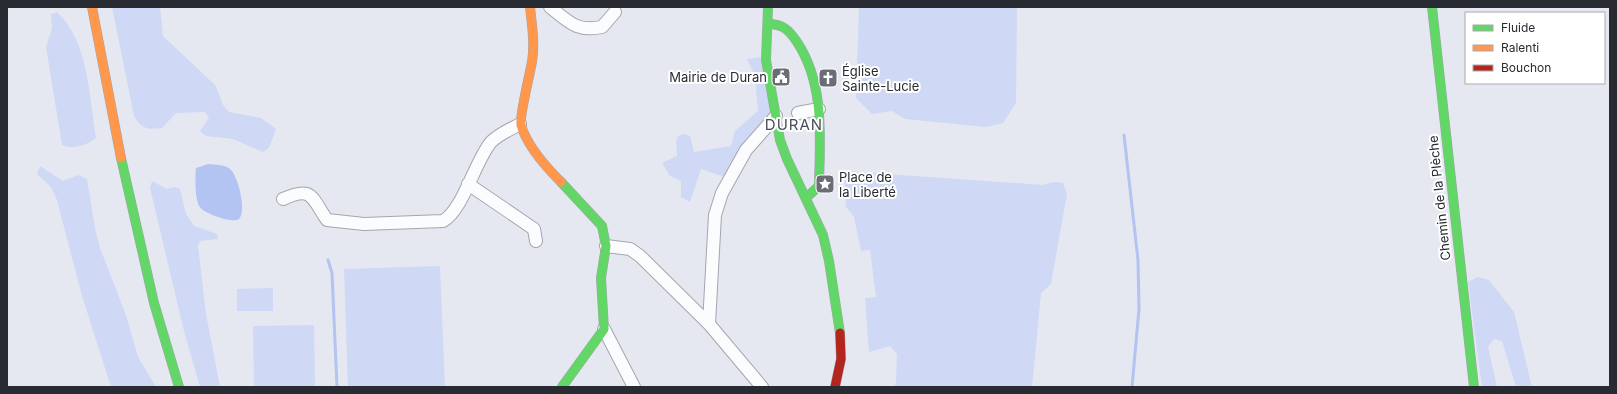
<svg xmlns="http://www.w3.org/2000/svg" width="1617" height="394" font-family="Inter,sans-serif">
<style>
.green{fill:#cfd9f5}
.water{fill:#b3c3f2}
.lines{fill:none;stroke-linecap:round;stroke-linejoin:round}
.stream{stroke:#b3c3f2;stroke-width:3}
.street-casing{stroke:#a4a6ad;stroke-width:14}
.fast-casing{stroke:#a4a6ad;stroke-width:10}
.slow-casing{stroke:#a4a6ad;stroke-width:10}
.jam-casing{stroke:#a4a6ad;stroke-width:10}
.street{stroke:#fbfcfd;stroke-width:12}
.fast{stroke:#63d668;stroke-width:9}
.slow{stroke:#ff974d;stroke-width:9}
.jam{stroke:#b3261e;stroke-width:9}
.labels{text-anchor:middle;stroke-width:4;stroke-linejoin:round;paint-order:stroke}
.poi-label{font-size:13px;fill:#282b31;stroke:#fff;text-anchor:start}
.street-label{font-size:13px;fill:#282b31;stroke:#fff}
.quarter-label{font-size:15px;letter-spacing:1px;fill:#494e5d;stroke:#fff}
</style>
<rect width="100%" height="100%" fill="#e5e8f1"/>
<path class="green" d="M 112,7 L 160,7 L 163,36 L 216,86 L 223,105 L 229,112 L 261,118 L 276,129 L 269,148 L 263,152 L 233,139 L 206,136 L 200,131 L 209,118 L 205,112 L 176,113 L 162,128 C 148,130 141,129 134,116 Z
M 859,7 L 1017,7 L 1016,103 L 1003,123 L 986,127 L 905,119 L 892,111 L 872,114 L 856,98 Z
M 57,12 C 89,42 89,96 96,138 C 88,145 72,150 62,145 L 46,47 L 52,28 L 51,14 Z
M 763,57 L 771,117 L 725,177 L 701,169 L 690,202 L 681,197 L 681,181 L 670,176 L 662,163 L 677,156 L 676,141 L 678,136 L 685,134 L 690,136 L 694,152 L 731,146 L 735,131 L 758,111 L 755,76 L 747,59 Z
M 40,166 L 63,181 L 78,175 L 87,179 L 95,228 L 100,248 L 126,315 L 138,357 L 156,387 L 111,387 L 82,296 L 57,200 L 51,187 L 37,174 Z
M 844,171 L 1043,185 L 1054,182 L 1063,183 L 1067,194 L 1051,284 L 1041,293 L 1032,387 L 894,387 L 896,383 L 897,354 L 890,346 L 869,352 L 865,298 L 876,297 L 870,250 L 861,251 L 854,217 L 846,207 Z
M 152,181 L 167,189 L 175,187 L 180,189 L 186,214 L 194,226 L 217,234 L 218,239 L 200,241 L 198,246 L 206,314 L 220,387 L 200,387 L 184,331 L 150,188 Z
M 440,266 L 445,387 L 348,387 L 344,269 Z
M 1478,277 L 1489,280 L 1514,312 L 1532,387 L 1516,387 L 1502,341 L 1494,339 L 1488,347 L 1497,387 L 1482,387 L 1468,282 Z
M 273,288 L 273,311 L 237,311 L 237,289 Z
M 314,325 L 315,387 L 254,387 L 253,326 Z"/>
<path class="water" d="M 208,164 C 215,165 226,164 231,170 C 238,177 247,211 239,219 C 233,224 203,213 200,207 C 195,201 195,176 196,168 Z"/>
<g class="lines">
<path class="stream" d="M 1124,135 L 1138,260 L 1139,309 L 1132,387
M 328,260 L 332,273 L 337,387"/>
<defs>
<path id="street" d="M 550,7 C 569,22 576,32 602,27 L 615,12
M 798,113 L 819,109
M 468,184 L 534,229 L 536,241
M 283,199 C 312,186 311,196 327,220 L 364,224 L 443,221 C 463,210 475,161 491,142 C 499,134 511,129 520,124
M 606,246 L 630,249 L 640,256 L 709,324 L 762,387
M 709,324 L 715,215 L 722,193 L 746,150 L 776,116
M 604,329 L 634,387"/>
<path id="fast" d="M 768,7 L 766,60 L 780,140 L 787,159 L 823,235 L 829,261 L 840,333
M 1432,7 L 1474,387
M 768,24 C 783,24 789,30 797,42 C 825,84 820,138 819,186 L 806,198
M 121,158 L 154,303 L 179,387
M 561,182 L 602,226 L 606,246 L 601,278 L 604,329 L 562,387"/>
<path id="slow" d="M 92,7 L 121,158
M 530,7 C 532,26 535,43 532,62 C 530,73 519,118 521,125 C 527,146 546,167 561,182"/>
<path id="jam" d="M 835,387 L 841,359 L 840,333"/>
</defs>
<use href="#street" class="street-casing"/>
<use href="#fast" class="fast-casing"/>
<use href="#slow" class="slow-casing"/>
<use href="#jam" class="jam-casing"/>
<use href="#street" class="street"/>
<use href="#fast" class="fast"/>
<use href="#slow" class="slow"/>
<use href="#jam" class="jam"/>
</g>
<defs>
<symbol id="civic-square" viewBox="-11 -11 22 22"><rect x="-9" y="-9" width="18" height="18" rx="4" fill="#6a6d74" stroke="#fff"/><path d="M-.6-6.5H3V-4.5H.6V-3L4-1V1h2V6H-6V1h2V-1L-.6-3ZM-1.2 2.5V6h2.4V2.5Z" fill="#fff"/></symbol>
<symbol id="church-square" viewBox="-11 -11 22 22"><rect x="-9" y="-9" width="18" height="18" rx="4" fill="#6a6d74" stroke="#fff"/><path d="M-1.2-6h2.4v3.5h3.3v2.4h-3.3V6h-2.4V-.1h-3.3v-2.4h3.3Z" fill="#fff"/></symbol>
<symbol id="sight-square" viewBox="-11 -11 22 22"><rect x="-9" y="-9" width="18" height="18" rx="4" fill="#6a6d74" stroke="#fff"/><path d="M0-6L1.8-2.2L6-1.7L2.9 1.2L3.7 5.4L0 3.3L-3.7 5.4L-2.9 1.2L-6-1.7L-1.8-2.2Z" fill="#fff"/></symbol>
</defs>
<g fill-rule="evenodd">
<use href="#civic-square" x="770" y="66" width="22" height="22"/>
<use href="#church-square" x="817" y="67" width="22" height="22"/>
<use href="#sight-square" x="814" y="173" width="22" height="22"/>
</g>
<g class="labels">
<g class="poi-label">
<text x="842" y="76">Église<tspan x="842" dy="15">Sainte-Lucie</tspan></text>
<text x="767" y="82" text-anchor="end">Mairie de Duran</text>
<text x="839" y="182">Place de<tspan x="839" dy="15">la Liberté</tspan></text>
</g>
<g class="street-label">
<text transform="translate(1439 198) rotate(-96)" y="5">Chemin de la Plèche</text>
</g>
<g class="quarter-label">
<text x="794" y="130">DURAN</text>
</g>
</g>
<rect width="1617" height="394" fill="none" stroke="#282b31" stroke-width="16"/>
<rect x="1465" y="12" width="140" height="72" fill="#ffffff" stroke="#a9aaad"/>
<rect x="1473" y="25" width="20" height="6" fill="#63d668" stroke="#a9aaad"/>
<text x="1501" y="32" font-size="12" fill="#282b31">Fluide</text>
<rect x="1473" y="45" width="20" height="6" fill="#ff974d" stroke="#a9aaad"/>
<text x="1501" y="52" font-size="12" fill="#282b31">Ralenti</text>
<rect x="1473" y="65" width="20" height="6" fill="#b3261e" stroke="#a9aaad"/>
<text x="1501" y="72" font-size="12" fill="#282b31">Bouchon</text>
</svg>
